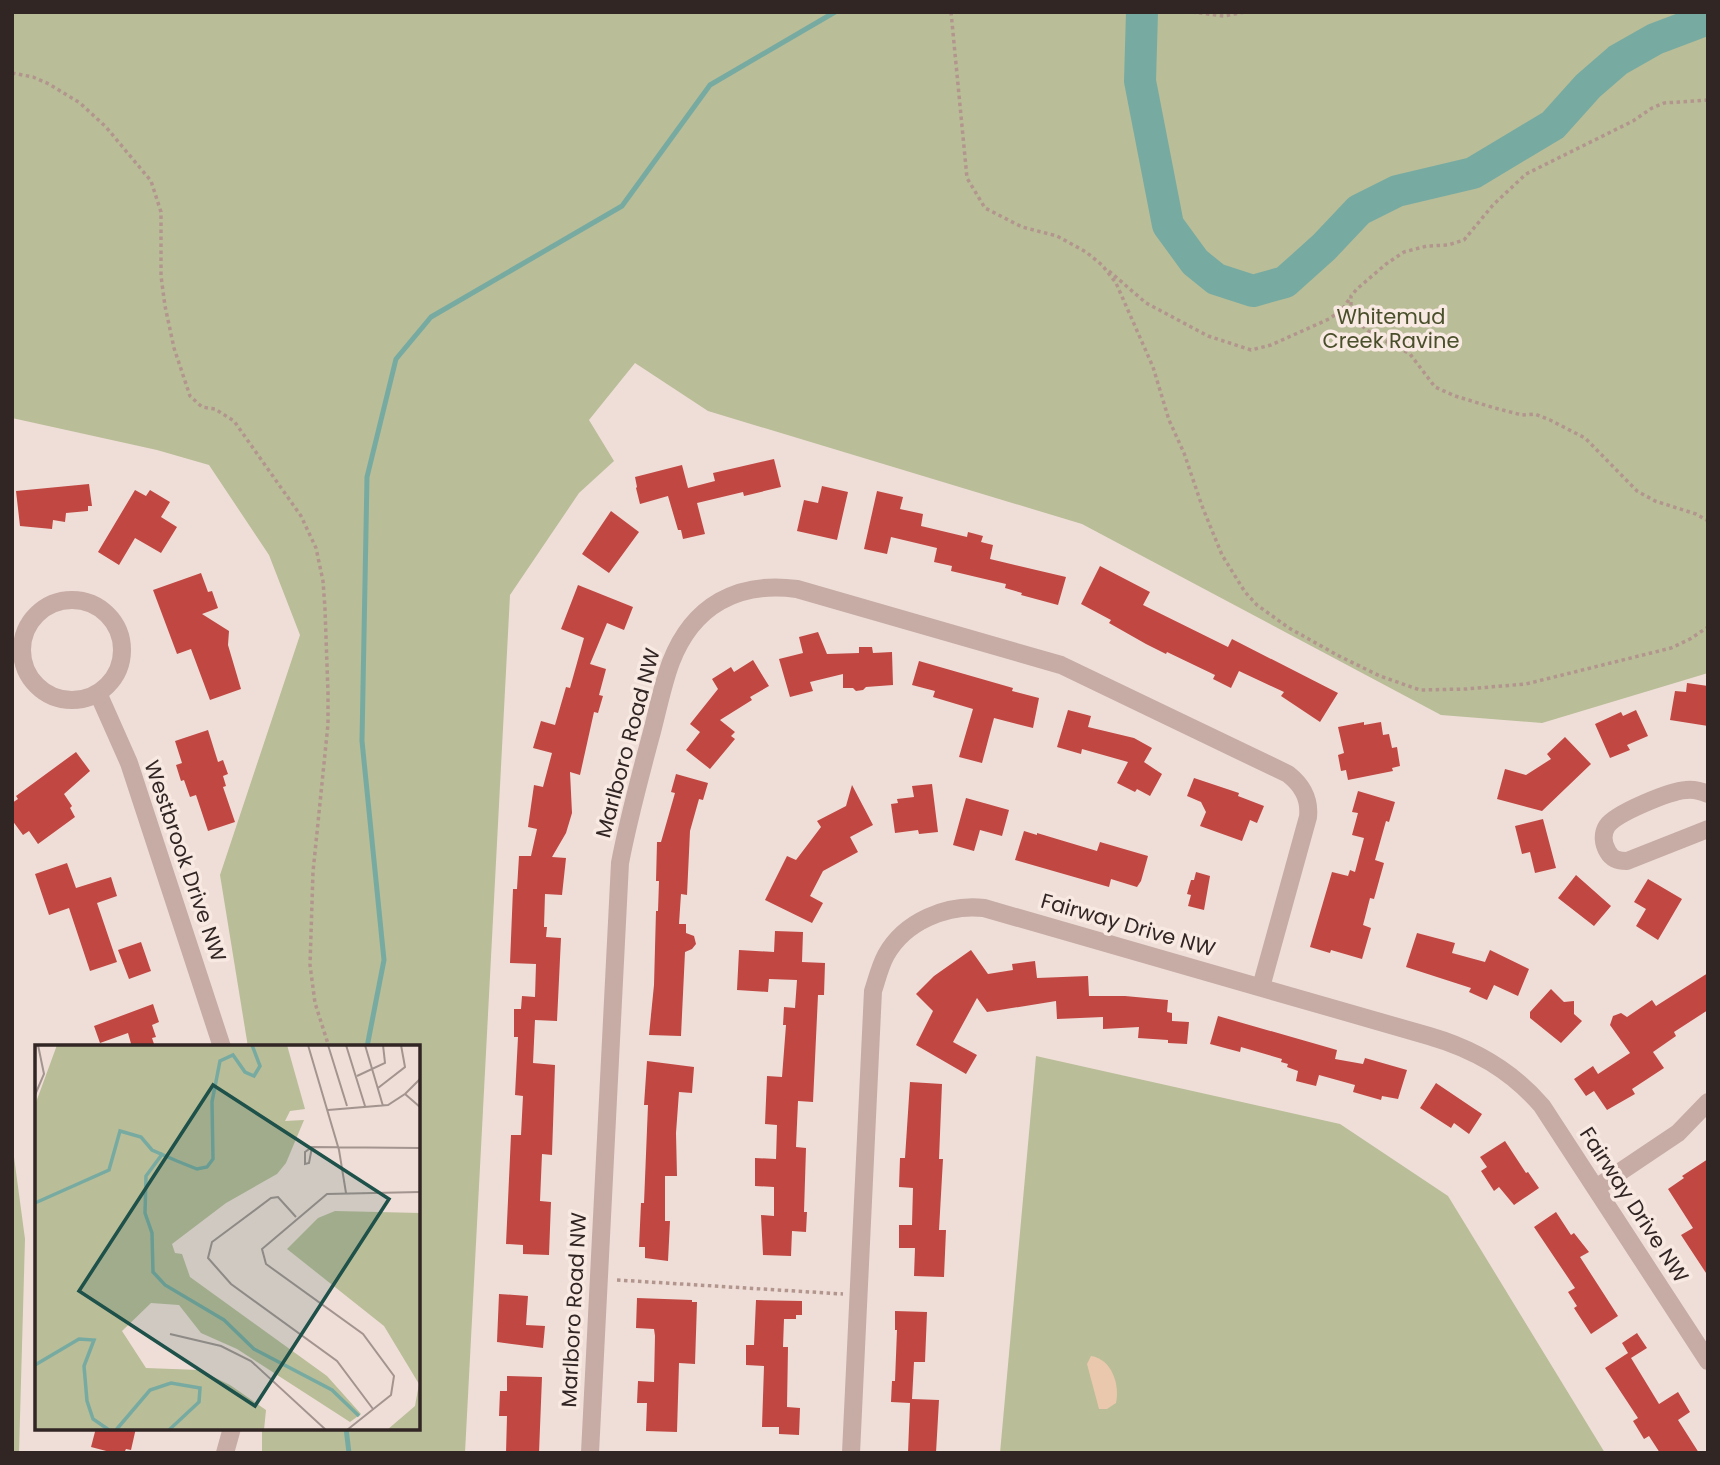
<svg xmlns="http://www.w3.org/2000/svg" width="1720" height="1465" font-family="Poppins,sans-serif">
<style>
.green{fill:#b9bd98}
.sand{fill:#eac8ad}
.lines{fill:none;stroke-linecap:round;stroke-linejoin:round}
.stream{stroke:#77aba2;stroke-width:5}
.river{stroke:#77aba2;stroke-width:32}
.building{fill:#c14743}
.path{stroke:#b2968e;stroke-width:3.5;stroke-dasharray:3.5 3.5;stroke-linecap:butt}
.street{stroke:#c6aca4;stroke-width:18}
.labels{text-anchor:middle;stroke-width:7;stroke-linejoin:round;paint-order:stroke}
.park-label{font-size:21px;fill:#494f2a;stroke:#f8e9e2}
.street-label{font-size:21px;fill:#322625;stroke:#f8e9e2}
.inset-river{fill:none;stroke:#77aba2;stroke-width:3.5}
.inset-road{fill:none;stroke:#a39490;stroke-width:2}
.view{fill:#1d5149;fill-opacity:0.15;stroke:#1d5149;stroke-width:3.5}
.inset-edge{fill:none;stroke:#322625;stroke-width:3.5}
</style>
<rect width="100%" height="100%" fill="#efded7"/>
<path class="green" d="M 12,12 L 1708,12 L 1708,673 L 1542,723 L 1441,715 L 1082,524 L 708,411 L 635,363 L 589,420 L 614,461 L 579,493 L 510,595 L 465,1453 L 262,1453 L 262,1428 L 418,1428 L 418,1047 L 248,1047 L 220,875 L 300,635 L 269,555 L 209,465 L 157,450 L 12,418 Z
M 1036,1056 L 1340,1124 L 1448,1196 L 1605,1453 L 1000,1453 Z
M 12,1142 L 25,1239 L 19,1453 L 12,1453 Z"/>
<path class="sand" d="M 1091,1356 C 1112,1359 1120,1385 1116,1403 L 1107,1409 L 1099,1409 L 1087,1364 Z"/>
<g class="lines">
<path class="stream" d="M 367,1047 L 384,960 L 362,741 L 367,477 L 396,359 L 431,317 L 622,206 L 710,85 L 835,12
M 346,1428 L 349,1453"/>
<path class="river" d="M 1142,12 L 1140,81 L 1168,225 L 1195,262 L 1216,279 L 1253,291 L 1285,282 L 1324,247 L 1359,210 L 1397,191 L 1473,173 L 1553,125 L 1588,86 L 1618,60 L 1655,39 L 1708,19"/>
</g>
<path class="building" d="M 774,459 L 781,487 L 744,496 L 743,492 L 697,503 L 705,534 L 683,539 L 681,530 L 678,530 L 668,496 L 640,504 L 636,488 L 637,487 L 635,477 L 682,465 L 688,488 L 715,481 L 713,473 Z
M 89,484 L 92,506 L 88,506 L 88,511 L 66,513 L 65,522 L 53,520 L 52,529 L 20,526 L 16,491 Z
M 822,486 L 848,492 L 837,540 L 797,531 L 804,500 L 818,503 Z
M 135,490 L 146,496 L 150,490 L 170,502 L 161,517 L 177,527 L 161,553 L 135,538 L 119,565 L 98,552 Z
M 877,491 L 903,497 L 900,509 L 923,514 L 921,526 L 967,537 L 968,532 L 983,536 L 981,542 L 993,545 L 990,559 L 1066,577 L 1058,605 L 1021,595 L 1022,593 L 1005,588 L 1006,584 L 951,571 L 952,566 L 934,562 L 937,548 L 891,537 L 887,554 L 864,549 Z
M 611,511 L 639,532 L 609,573 L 582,554 Z
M 1100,566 L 1150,592 L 1143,605 L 1228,647 L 1232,639 L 1338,693 L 1320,722 L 1281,696 L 1284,692 L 1239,671 L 1231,688 L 1213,679 L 1215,675 L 1167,652 L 1166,654 L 1146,644 L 1109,623 L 1111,620 L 1081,604 Z
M 201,573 L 208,592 L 212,591 L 218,608 L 202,614 L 229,631 L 228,645 L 241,689 L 210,700 L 191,649 L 177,654 L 153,590 Z
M 578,585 L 633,607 L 624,630 L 607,623 L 590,664 L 606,669 L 599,695 L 603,696 L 598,713 L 594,712 L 580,775 L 570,772 L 572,813 L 566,833 L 552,857 L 566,858 L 562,895 L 545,894 L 544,927 L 547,927 L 546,937 L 561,938 L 557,1021 L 535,1020 L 533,1063 L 555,1065 L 552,1155 L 542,1154 L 540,1201 L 551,1202 L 549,1255 L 523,1254 L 523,1245 L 506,1244 L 511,1135 L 521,1135 L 523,1096 L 515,1095 L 518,1037 L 514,1037 L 514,1009 L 521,1009 L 522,996 L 535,997 L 536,964 L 510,963 L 513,889 L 517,889 L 519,856 L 531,856 L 537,829 L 528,827 L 534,785 L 543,787 L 552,753 L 533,748 L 541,721 L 555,725 L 566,687 L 570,688 L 584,638 L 561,629 Z
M 818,632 L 827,654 L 859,653 L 859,647 L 872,647 L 873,653 L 892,652 L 893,685 L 866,687 L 863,690 L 856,691 L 853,688 L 843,688 L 843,674 L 810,682 L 813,691 L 790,697 L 779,659 L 803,653 L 799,637 Z
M 753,660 L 769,686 L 750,697 L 752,700 L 720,720 L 735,732 L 731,736 L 735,739 L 710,769 L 686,750 L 700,732 L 690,724 L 718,689 L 712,679 L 731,667 L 734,672 Z
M 919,661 L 1013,688 L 1012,691 L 1039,698 L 1033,728 L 994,718 L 982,763 L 959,757 L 973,709 L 933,697 L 935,691 L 912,685 Z
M 1687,683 L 1708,686 L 1708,726 L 1670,720 L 1675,691 L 1686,692 Z
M 1068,710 L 1091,716 L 1088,727 L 1134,738 L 1152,748 L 1144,762 L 1162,774 L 1150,796 L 1137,789 L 1135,792 L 1117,783 L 1128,762 L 1082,749 L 1081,754 L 1057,747 Z
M 1636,710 L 1648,736 L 1627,745 L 1630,750 L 1610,758 L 1595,724 L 1621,712 L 1623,716 Z
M 1364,722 L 1364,725 L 1381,722 L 1383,735 L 1389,734 L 1392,748 L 1397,747 L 1400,766 L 1392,768 L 1393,771 L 1348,780 L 1346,770 L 1341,771 L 1338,755 L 1344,753 L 1338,727 Z
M 208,730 L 218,762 L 223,760 L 228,774 L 223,776 L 226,786 L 223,787 L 235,822 L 208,831 L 196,795 L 190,797 L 184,780 L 181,781 L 176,765 L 182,763 L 175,741 Z
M 1565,737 L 1591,764 L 1542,811 L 1497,799 L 1505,769 L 1526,775 L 1551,759 L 1547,754 Z
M 76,752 L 90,771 L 64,794 L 72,806 L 70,808 L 75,817 L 38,844 L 29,831 L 23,835 L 12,820 L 12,803 L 18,799 L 16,796 Z
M 676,774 L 708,783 L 703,800 L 699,799 L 690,831 L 687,895 L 681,894 L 679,924 L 686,924 L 686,933 L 694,936 L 696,944 L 692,949 L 685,952 L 681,1036 L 649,1035 L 654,985 L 656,911 L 658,911 L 659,881 L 656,881 L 657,842 L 661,842 L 675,793 L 671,792 Z
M 1194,778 L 1239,793 L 1238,796 L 1264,806 L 1257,823 L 1250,820 L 1242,841 L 1200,826 L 1206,812 L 1201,802 L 1187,796 Z
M 932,784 L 938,832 L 919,834 L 918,830 L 895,833 L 891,804 L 898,803 L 897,799 L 914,797 L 912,786 Z
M 852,785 L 873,825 L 850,837 L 858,852 L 823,871 L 810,896 L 823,903 L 812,923 L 765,900 L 787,856 L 796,860 L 821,827 L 817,821 L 846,806 Z
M 1358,791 L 1395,802 L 1389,822 L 1386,821 L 1375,860 L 1384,863 L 1374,899 L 1370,898 L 1363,925 L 1371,928 L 1362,959 L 1331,950 L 1330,953 L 1310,947 L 1332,872 L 1348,876 L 1350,870 L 1355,872 L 1364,838 L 1352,835 L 1358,813 L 1352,812 Z
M 966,798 L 1009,810 L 1002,836 L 980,830 L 974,851 L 953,845 Z
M 1543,819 L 1556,868 L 1535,873 L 1530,852 L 1522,854 L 1515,826 Z
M 1024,831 L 1037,835 L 1037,833 L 1097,851 L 1100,842 L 1148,856 L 1141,881 L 1137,887 L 1111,879 L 1109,887 L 1015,860 Z
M 67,863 L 76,888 L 111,877 L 117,896 L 97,903 L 117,962 L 90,971 L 69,908 L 49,915 L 35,874 Z
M 1196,872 L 1210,876 L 1204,910 L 1188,906 L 1191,895 L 1187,894 L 1191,880 L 1194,880 Z
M 1576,875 L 1611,906 L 1594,926 L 1558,898 Z
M 1648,879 L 1682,899 L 1658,940 L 1636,926 L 1646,909 L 1634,902 Z
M 775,931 L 803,932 L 802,962 L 825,963 L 824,995 L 818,995 L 813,1102 L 798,1101 L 796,1147 L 806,1148 L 804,1212 L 807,1212 L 806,1232 L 792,1231 L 791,1256 L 763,1255 L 761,1215 L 774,1216 L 774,1187 L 755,1186 L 755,1158 L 776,1159 L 777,1125 L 765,1124 L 767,1076 L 782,1077 L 786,1025 L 783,1025 L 784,1007 L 795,1008 L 797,980 L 769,979 L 768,992 L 737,990 L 739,950 L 774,952 Z
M 1417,933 L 1455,943 L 1452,953 L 1485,962 L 1490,950 L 1529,969 L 1518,996 L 1494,985 L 1487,1000 L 1469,992 L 1471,988 L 1406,967 Z
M 141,942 L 151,971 L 129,979 L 118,950 Z
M 971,950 L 988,974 L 1013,970 L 1012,964 L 1035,961 L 1037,978 L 1088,976 L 1089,996 L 1125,996 L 1168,1000 L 1167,1012 L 1172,1013 L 1172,1021 L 1189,1022 L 1187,1044 L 1168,1043 L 1168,1040 L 1138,1038 L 1139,1027 L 1103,1029 L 1103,1017 L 1057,1019 L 1056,1001 L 987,1012 L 977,998 L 953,1042 L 977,1055 L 966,1074 L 916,1045 L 933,1011 L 916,994 L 934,976 Z
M 1708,973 L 1708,1010 L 1674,1032 L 1676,1036 L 1653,1052 L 1664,1068 L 1632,1089 L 1635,1094 L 1607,1110 L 1594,1091 L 1586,1096 L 1574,1079 L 1593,1066 L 1598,1074 L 1630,1053 L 1610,1025 L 1613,1016 L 1621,1013 L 1627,1017 L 1652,1000 L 1656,1006 Z
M 1551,989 L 1564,1002 L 1574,1001 L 1574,1014 L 1582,1021 L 1561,1043 L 1530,1018 L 1530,1012 Z
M 153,1004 L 159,1022 L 152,1025 L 156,1037 L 152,1038 L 155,1047 L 132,1047 L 128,1033 L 100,1043 L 94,1026 Z
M 1218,1016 L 1337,1050 L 1335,1059 L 1363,1064 L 1365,1058 L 1407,1070 L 1398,1099 L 1382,1096 L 1381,1100 L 1353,1092 L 1355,1085 L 1319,1075 L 1316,1086 L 1296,1081 L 1298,1071 L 1287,1067 L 1288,1064 L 1281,1062 L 1282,1059 L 1241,1047 L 1240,1052 L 1210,1044 Z
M 647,1061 L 694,1067 L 692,1093 L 679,1092 L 676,1133 L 677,1176 L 665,1176 L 665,1221 L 670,1221 L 668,1261 L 645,1258 L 645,1247 L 639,1247 L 641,1203 L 644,1203 L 648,1105 L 644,1105 Z
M 910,1082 L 942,1084 L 939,1159 L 943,1159 L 939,1230 L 946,1230 L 944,1277 L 914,1276 L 915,1248 L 899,1248 L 899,1225 L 912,1225 L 913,1188 L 899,1187 L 900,1158 L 905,1158 Z
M 1436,1083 L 1482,1114 L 1469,1134 L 1454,1123 L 1451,1128 L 1420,1108 Z
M 1505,1141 L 1526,1173 L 1528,1172 L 1539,1188 L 1514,1205 L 1499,1187 L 1494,1191 L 1481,1171 L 1487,1167 L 1480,1157 Z
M 1708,1159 L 1708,1276 L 1681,1235 L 1693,1228 L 1668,1189 L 1684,1178 L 1682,1176 Z
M 1556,1212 L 1571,1235 L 1574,1233 L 1589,1252 L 1580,1257 L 1618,1316 L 1591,1334 L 1574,1308 L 1577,1306 L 1568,1292 L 1575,1288 L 1534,1227 Z
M 499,1294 L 528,1296 L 526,1325 L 545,1326 L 543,1348 L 497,1342 Z
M 637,1298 L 692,1300 L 692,1302 L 697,1302 L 695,1364 L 679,1363 L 677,1432 L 646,1431 L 647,1403 L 637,1403 L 638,1381 L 654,1382 L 655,1336 L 654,1329 L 636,1328 Z
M 756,1300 L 802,1301 L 802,1315 L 796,1315 L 796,1319 L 784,1319 L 783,1347 L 788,1347 L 787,1407 L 800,1408 L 799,1435 L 779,1434 L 779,1427 L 762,1427 L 764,1366 L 746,1365 L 746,1345 L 754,1345 Z
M 895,1311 L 927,1312 L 925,1362 L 914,1362 L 912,1399 L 939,1400 L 936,1453 L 908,1453 L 910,1403 L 891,1402 L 892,1381 L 895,1381 L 897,1330 L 895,1330 Z
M 1637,1333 L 1647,1348 L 1631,1358 L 1622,1343 Z
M 1628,1353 L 1659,1404 L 1678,1392 L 1690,1412 L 1678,1420 L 1699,1453 L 1660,1453 L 1649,1436 L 1644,1439 L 1633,1421 L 1638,1418 L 1605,1368 Z
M 507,1376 L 542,1377 L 539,1453 L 506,1453 L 507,1416 L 499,1416 L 500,1391 L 507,1391 Z
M 96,1428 L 136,1428 L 131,1450 L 126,1449 L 124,1453 L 114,1453 L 91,1447 Z"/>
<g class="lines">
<path class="path" d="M 951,12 L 967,178 L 985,208 L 1022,227 L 1057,236 L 1086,252 L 1102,265 L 1116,283 L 1153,367 L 1169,420 L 1184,453 L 1202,506 L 1222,555 L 1245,592 L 1257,605 L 1289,628 L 1339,656 L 1380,676 L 1420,690 L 1466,689 L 1526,684 L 1671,648 L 1690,639 L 1708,627
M 1162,12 L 1188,12
M 1192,12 L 1224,16 L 1245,12
M 12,73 L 33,77 L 49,84 L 80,103 L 106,127 L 151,181 L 161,212 L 161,276 L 165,306 L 174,348 L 190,396 L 202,407 L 215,409 L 234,421 L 301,516 L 316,548 L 323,581 L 325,609 L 328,693 L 328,724 L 313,872 L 310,965 L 315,1003 L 329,1047
M 1708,100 L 1664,103 L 1652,108 L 1633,121 L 1526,174 L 1493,205 L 1464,240 L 1448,245 L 1427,246 L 1404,252 L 1386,264 L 1357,289 L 1351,296 L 1351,310 L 1356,321 L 1372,334 L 1410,354 L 1435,387 L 1455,396 L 1495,408 L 1522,415 L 1535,414 L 1550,420 L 1585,438 L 1637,491 L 1655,501 L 1696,514 L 1708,521
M 1109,271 L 1146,303 L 1165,313 L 1208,336 L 1251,350 L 1271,345 L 1329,319 L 1342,310 L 1350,298
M 617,1280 L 843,1294"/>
<path class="street" d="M22 650a50 50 0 1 1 100 0a50 50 0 1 1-100 0Z
M 98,693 L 129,763 L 222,1047
M 1708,794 C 1701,791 1694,789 1686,790 C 1670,791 1616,813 1607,826 C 1602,834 1603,844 1608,852 C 1612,859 1618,861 1627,861 L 1708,829
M 1596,1188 L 1678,1133 L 1708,1102
M 225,1453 L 232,1428
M 590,1453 L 620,863 C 628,821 639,780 650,739 C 657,714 662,686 671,662 C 693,605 738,581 797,589 L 1061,665 L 1288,774 C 1302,785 1310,798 1308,817 L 1261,987
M 851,1453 L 873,991 C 877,979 880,966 886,955 C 905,921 947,904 984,908 L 1429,1036 C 1474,1049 1511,1070 1542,1106 L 1708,1361"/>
</g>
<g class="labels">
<g class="park-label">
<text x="1391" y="324">Whitemud<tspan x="1391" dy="24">Creek Ravine</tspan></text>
</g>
<g class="street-label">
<text transform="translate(628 743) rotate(-75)" y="7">Marlboro Road NW</text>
<text transform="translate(185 861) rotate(71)" y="7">Westbrook Drive NW</text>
<text transform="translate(1128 925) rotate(16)" y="7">Fairway Drive NW</text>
<text transform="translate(1634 1205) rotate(57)" y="7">Fairway Drive NW</text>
<text transform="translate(574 1310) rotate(-87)" y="7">Marlboro Road NW</text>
</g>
</g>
<g transform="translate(35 1045)">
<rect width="385" height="385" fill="#efded7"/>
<path d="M 22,0 L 252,0 L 270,64 L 255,66 L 250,76 L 269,75 L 251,118 L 242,129 L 191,158 L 137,199 L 140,208 L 147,209 L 155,232 L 292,331 L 326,369 L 315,377 L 202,304 L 166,288 L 144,260 L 116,258 L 87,286 L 111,323 L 164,325 L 195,340 L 231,365 L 229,385 L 0,385 L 0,60 ZM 300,166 L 385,168 L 385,385 L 352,385 L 380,361 L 384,339 L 349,281 L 252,204 L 283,173 Z" fill="#b9bd98"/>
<path class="inset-river" d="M 128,108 L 111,131 L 110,168 L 117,188 L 118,227 L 130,240 L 189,275 L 219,304 L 297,345 L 324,371M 0,158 L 74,125 L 85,86 L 106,92 L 117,105 L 142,116 L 162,124 L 172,122 L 178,114 L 177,57 L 185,16 L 198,10 L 210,27 L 219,31 L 225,21 L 217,0M 0,320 L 44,294 L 59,295 L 49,321 L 52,356 L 58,374 L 74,385M 81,385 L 115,345 L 136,338 L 165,343 L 164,357 L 134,385"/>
<path class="inset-road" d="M 273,0 L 304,105 L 311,148M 293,0 L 312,61M 311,0 L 330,61M 330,0 L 348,61M 322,31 L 350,18 L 348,0M 343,43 L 370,22 L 366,0M 370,49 L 385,34M 0,50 L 9,29 L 3,0M 293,65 L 353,60 L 370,49 L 385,62M 277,102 L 270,107 L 270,119 L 274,118 L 277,102 L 385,103M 261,172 L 243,152 L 236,153 L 177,197 L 173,213 L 196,239 L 302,316 L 338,364M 135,289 L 186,301 L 216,316 L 291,385M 312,385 L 356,350 L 359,331 L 328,289 L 231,219 L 227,204 L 292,149 L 385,147"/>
<path class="view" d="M 178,40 L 354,154 L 220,361 L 44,246 Z"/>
<rect width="385" height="385" class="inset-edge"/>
</g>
<rect width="1720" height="1465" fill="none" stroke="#322625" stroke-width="28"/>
</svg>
